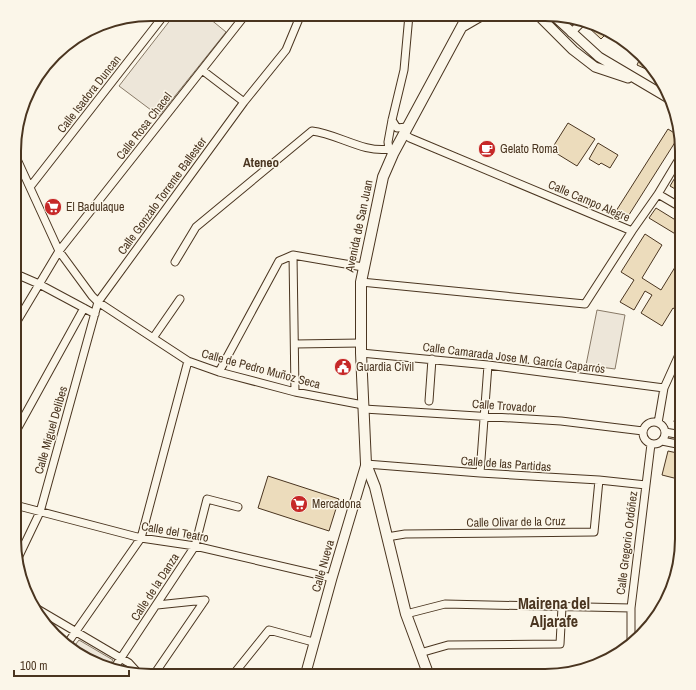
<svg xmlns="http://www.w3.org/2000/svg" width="696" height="690" font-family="'Archivo Narrow',sans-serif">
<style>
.green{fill:#ede6d9;stroke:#887966}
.building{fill:#ecdcbc;stroke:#4a3520}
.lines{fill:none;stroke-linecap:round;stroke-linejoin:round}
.minor-casing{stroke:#4a3520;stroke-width:9}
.tertiary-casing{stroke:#4a3520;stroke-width:11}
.secondary-casing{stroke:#4a3520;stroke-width:12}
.minor{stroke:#fbf6e9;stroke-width:7}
.tertiary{stroke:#fbf6e9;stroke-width:9}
.secondary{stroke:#fbf6e9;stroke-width:10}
.labels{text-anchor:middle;stroke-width:3;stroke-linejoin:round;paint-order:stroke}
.street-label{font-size:12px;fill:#4a3520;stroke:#fbf6e9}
.poi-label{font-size:12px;fill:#4a3520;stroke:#fbf6e9;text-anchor:start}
.neighbourhood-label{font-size:13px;font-weight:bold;fill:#4a3520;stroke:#fbf6e9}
.district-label{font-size:16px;font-weight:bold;fill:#4a3520;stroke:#fbf6e9}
.rim{fill:none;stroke:#4a3520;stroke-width:2}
</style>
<rect width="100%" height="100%" fill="#fbf6e9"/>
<path class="green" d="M 175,14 L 204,14 L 226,32 L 159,116 L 119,86 Z
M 597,310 L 625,315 L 615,369 L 586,365 Z
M 79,640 L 113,660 L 109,666 L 83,658 L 72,649 Z"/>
<path class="building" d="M 589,24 L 609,31 L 601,39 L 587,26 Z
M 617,35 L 625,42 L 615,38 Z
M 641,56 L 654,68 L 657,74 L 637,65 Z
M 568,123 L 595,139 L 577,166 L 551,150 Z
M 668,129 L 679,136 L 627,218 L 616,211 Z
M 598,143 L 618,155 L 610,168 L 601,163 L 599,165 L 589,159 Z
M 676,176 L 682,179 L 682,193 L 670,186 Z
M 656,208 L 682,224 L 682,238 L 649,218 Z
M 645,234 L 662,245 L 642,278 L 661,290 L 680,259 L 682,260 L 682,292 L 676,302 L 682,306 L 682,309 L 680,312 L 673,308 L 662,326 L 641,313 L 652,295 L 645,291 L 634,310 L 620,302 L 634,280 L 621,272 Z
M 679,398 L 682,398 L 682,424 L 674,422 Z
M 668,451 L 682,454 L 682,464 L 680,469 L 682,469 L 682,480 L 662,475 Z
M 268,476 L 339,499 L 329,531 L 258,508 Z"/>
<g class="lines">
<defs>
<path id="minor" d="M 571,33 L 582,22
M 52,58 L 81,36
M 202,70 L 244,102
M 392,120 L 397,128 L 407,127
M 391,152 L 389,149 L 388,142 L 392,120 L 404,70 L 409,15
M 16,157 L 59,251 L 92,296 L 98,302 L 188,361 L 219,372 L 295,392 L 363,405
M 30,187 L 165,14
M 658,194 L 682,208
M 632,231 L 658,194 L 682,154
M 293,255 L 295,392
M 175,262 L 196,227 L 312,131 C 338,134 363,153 389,149
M 16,274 L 39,284 L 95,314
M 361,282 L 585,304 L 632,231 L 410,138 L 404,134
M 16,323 L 59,251 L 246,14
M 153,338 L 180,299
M 295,344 L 361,343
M 361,353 L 488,365 L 664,388
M 219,372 L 279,261 L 293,255 L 363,267
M 429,401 L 432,359
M 364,409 L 561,421 L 643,431
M643 433a11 11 0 1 1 22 0a11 11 0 1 1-22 0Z
M 658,423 L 664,388 L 682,348
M 665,432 L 682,435
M 15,433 L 84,308
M 662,441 L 682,445
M 366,464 L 480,473 L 599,480 L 646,485
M 480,473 L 488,365
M 15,505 L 141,538 L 195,546 L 332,578
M 387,537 L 405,534 L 594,532 L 599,480
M 17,560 L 40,512 L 98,302 L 244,102 L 286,50 L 301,14
M 34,607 L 129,663 L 140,675
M 406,614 L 445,604 L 631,608
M 67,644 L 141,538 L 188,361
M 631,645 L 631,608 L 651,444
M 420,653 L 448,645 L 560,644 L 562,607
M 115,667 L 195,546 L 207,499 L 238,507
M 153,676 L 205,600 L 157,605
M 232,676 L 269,630 L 313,642"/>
<path id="tertiary" d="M 538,15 L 573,50 L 595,67 L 628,78
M 553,15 L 599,57 L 670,99
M 305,676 L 332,578 L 366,464"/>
<path id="secondary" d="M 463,26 L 482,15
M 429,676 L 406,614 L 375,487 L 366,464 L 361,353 L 361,282 L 383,177 L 393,154 L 468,15"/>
</defs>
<use href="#minor" class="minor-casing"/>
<use href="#tertiary" class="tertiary-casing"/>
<use href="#secondary" class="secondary-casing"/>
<use href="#minor" class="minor"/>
<use href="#tertiary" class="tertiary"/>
<use href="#secondary" class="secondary"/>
</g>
<defs>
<symbol id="cafe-disc" viewBox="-11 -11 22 22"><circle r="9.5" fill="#c62828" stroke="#fbf6e9"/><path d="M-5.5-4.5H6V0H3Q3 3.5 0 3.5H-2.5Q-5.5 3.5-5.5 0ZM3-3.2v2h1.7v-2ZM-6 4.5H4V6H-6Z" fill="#fff"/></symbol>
<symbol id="supermarket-disc" viewBox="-11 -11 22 22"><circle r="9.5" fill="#c62828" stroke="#fbf6e9"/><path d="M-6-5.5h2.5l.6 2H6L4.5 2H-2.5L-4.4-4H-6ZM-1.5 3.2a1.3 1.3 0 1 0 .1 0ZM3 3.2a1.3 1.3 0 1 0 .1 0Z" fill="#fff"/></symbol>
<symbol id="civic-disc" viewBox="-11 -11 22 22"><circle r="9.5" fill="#c62828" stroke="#fbf6e9"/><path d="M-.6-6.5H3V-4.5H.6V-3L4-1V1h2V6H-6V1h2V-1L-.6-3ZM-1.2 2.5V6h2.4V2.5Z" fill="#fff"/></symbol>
</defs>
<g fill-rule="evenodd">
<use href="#cafe-disc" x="477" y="139" width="20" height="20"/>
<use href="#supermarket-disc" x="43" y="197" width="20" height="20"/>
<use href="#civic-disc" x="333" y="357" width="20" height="20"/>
<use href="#supermarket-disc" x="289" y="494" width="20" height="20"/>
</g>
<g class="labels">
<g class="street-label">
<text transform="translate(89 94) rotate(-52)" y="4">Calle Isadora Duncan</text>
<text transform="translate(144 126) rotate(-52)" y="4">Calle Rosa Chacel</text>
<text transform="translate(162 196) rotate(-54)" y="4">Calle Gonzalo Torrente Ballester</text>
<text transform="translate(589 201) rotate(23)" y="4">Calle Campo Alegre</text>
<text transform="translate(359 226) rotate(-78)" y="4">Avenida de San Juan</text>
<text transform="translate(514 358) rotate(7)" y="4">Calle Camarada Jose M. García Caparrós</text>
<text transform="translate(261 369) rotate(15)" y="4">Calle de Pedro Muñoz Seca</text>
<text transform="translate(504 406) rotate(4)" y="4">Calle Trovador</text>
<text transform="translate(51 430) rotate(-74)" y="4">Calle Miguel Delibes</text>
<text transform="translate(506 464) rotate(4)" y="4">Calle de las Partidas</text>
<text transform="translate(516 522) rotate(-1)" y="4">Calle Olivar de la Cruz</text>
<text transform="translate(175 532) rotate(10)" y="4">Calle del Teatro</text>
<text transform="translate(627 543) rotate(-83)" y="4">Calle Gregorio Ordóñez</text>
<text transform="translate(323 566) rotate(-74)" y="4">Calle Nueva</text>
<text transform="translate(155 587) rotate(-57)" y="4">Calle de la Danza</text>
</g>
<g class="poi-label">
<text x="500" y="153">Gelato Roma</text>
<text x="66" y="211">El Badulaque</text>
<text x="356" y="371">Guardia Civil</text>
<text x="312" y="508">Mercadona</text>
</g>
<g class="neighbourhood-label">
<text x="261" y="167">Ateneo</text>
</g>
<g class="district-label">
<text x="554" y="609">Mairena del<tspan x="554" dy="18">Aljarafe</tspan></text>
</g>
</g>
<path d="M0 0H696V690H0ZM151 21H545A130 130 0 0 1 675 151V539A130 130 0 0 1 545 669H151A130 130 0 0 1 21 539V151A130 130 0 0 1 151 21Z" fill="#fbf6e9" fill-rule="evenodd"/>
<path class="rim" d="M151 21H545A130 130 0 0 1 675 151V539A130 130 0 0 1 545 669H151A130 130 0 0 1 21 539V151A130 130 0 0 1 151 21Z"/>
<path d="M14 670v6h115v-6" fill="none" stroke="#4a3520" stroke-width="2"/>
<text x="20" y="670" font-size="12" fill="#4a3520" stroke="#fbf6e9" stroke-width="3" paint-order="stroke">100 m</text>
</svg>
